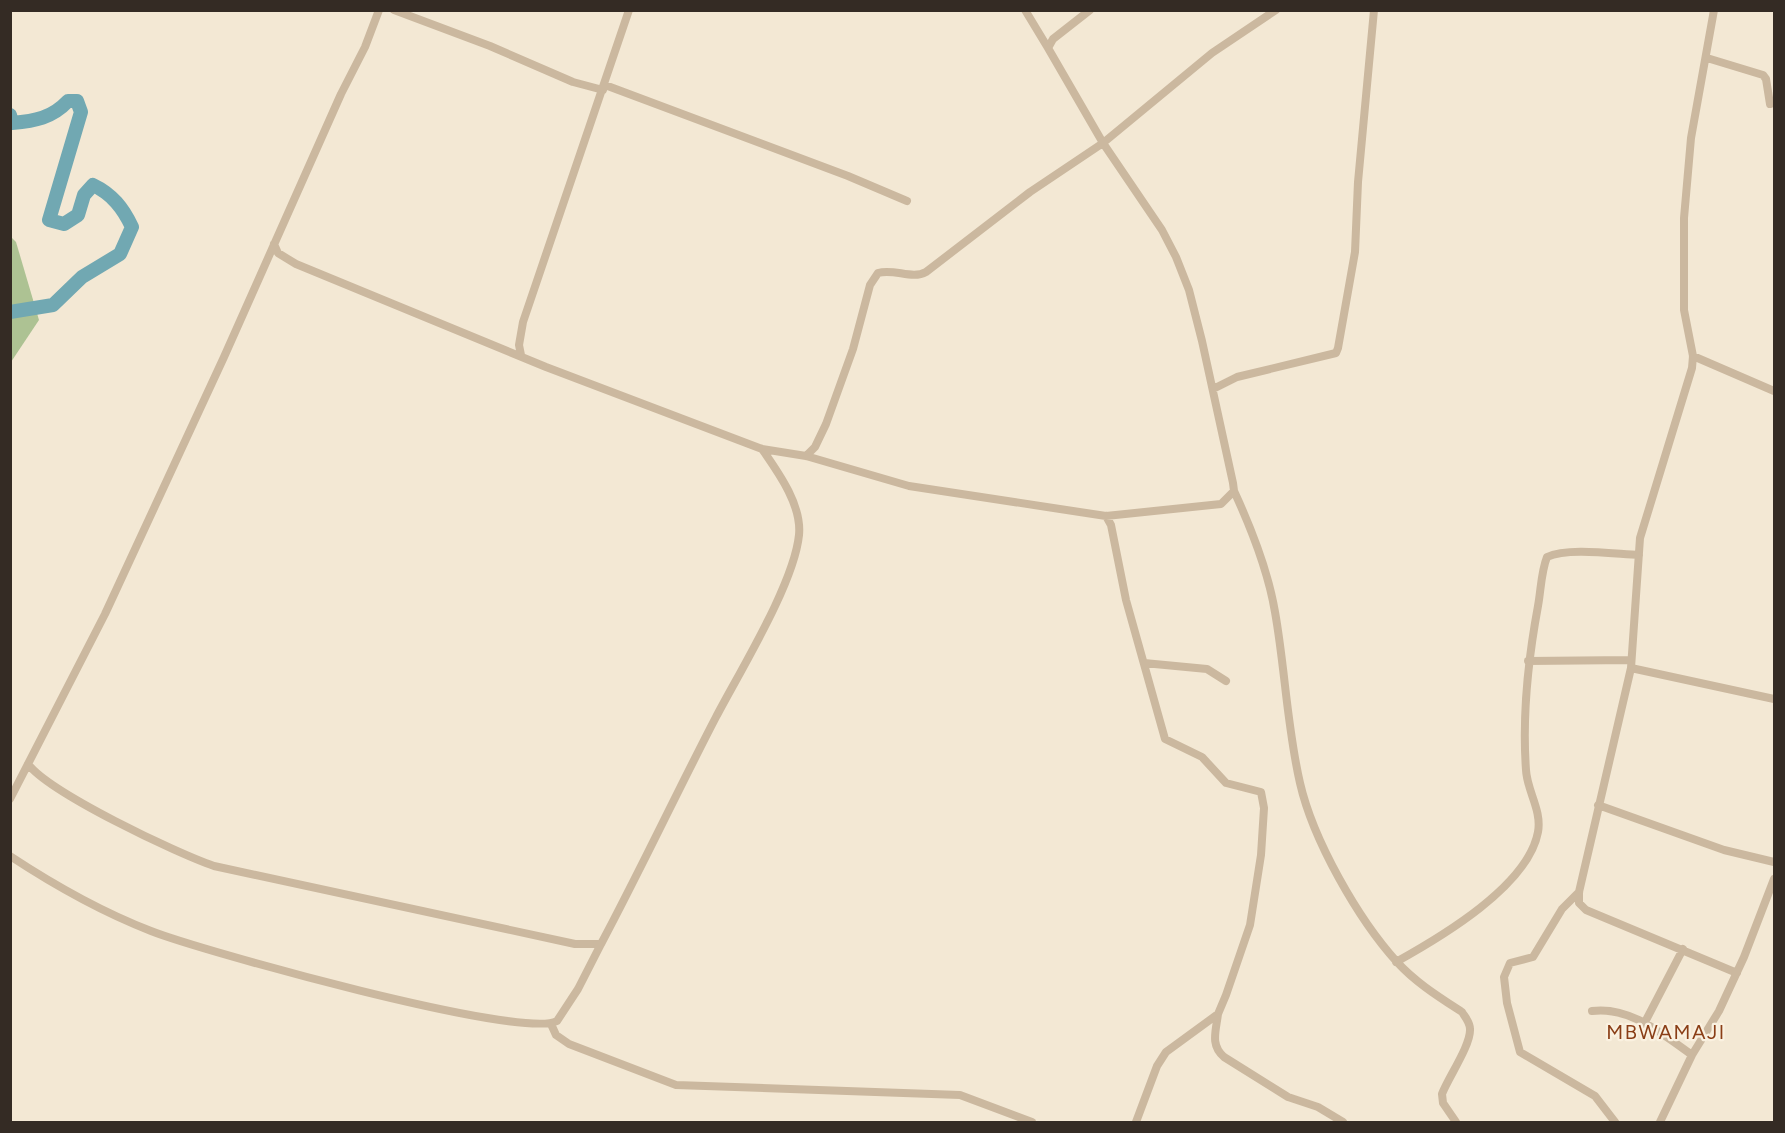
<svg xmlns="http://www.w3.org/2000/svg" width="1785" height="1133" font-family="Figtree,sans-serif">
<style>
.green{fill:#adc293}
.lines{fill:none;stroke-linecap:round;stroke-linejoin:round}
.river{stroke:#71a8b2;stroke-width:14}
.minor{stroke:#cbb89f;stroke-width:8}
.labels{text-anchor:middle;stroke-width:4.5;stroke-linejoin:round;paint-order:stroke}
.quarter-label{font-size:20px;letter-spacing:1.5px;fill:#8a3e16;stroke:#faf1e0}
</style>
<rect width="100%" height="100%" fill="#f3e8d4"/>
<path class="green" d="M 11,237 L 16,242 L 39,320 L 11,362 Z"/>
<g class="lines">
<path class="river" d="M 10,115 L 12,123 C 35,121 52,118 68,101 L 77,101 L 81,112 L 49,220 L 64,224 L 78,215 L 84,195 L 93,185 C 112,194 123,208 132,227 L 120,254 L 82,277 L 53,305 L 10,312"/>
<path class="minor" d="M 394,10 L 490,46 L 573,82 L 603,90
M 1025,10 L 1048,48
M 1714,10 L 1691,138 L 1684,218 L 1684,310 L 1693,356 L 1692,368 L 1640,538 L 1631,668 L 1579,892 L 1579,903 L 1586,910 L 1737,973
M 1707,58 L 1763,75 L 1766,79 L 1770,104
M 605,85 L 848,176 L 907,201
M 274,244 L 278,253 L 296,264 L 546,367 L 762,449 L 806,456 L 909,486 L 1106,516 L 1221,504 L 1234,491 L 1233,483 L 1202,341 L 1189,290 L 1176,257 L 1162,230 L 1103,143 L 1048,48 L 1053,39 L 1090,10
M 521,355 L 519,345 L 523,322 L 629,10
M 1693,356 L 1774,391
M 1213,389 L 1237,377 L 1336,353 L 1338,348 L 1355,252 L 1358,182 L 1374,10
M 806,456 L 815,447 L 826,424 L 853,349 L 870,285 L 878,273 C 894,268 912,280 926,272 L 1030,192 L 1103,143 L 1212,53 L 1276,10
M 1234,491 C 1252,530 1268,570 1275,612 C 1285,668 1287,727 1300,783 C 1313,840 1358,919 1397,962 C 1415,982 1439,997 1462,1012 C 1465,1017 1470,1022 1470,1029 C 1471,1045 1448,1078 1442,1094 L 1443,1103 L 1456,1122
M 1106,516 L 1111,525 L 1126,600 L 1165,739 L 1202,757 L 1226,783 L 1261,792 L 1264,808 L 1261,855 L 1250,925 L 1226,995 L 1218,1014 L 1166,1052 L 1157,1066 L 1136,1122
M 1528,661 L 1631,660
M 1144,663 L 1207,669 L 1226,681
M 1631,668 L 1774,699
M 28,764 C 50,793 176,853 214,866 L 575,944 L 601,944 C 641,869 677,792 716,717 C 740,671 794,584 799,535 C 802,505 778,472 762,449
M 10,799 L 105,614 L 224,357 L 341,94 L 365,47 L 379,10
M 1598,805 L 1724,850 L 1774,862
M 10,856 C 54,885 102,912 151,931 C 202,951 522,1040 557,1021 L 578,989 L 601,944
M 1579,892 L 1562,909 L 1533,957 L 1510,963 L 1504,977 L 1507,1003 L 1520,1052 L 1595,1096 L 1615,1122
M 1396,962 C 1441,937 1528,886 1538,832 C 1542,810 1527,791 1526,770 C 1522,715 1528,660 1538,606 C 1541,590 1541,572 1547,557 C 1568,547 1615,554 1639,555
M 1592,1011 C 1630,1006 1662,1034 1692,1055
M 1218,1014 C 1216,1031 1210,1045 1224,1057 L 1288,1097 L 1318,1107 L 1343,1122
M 551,1024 L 556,1035 L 569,1044 L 676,1085 L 960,1095 L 1032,1122
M 1644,1024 L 1683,949
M 1660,1122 L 1692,1055 L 1719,1011 L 1744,957 L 1774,879"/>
</g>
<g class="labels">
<g class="quarter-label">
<text x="1666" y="1039">MBWAMAJI</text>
</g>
</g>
<rect width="1785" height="1133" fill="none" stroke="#342b24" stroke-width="24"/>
</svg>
